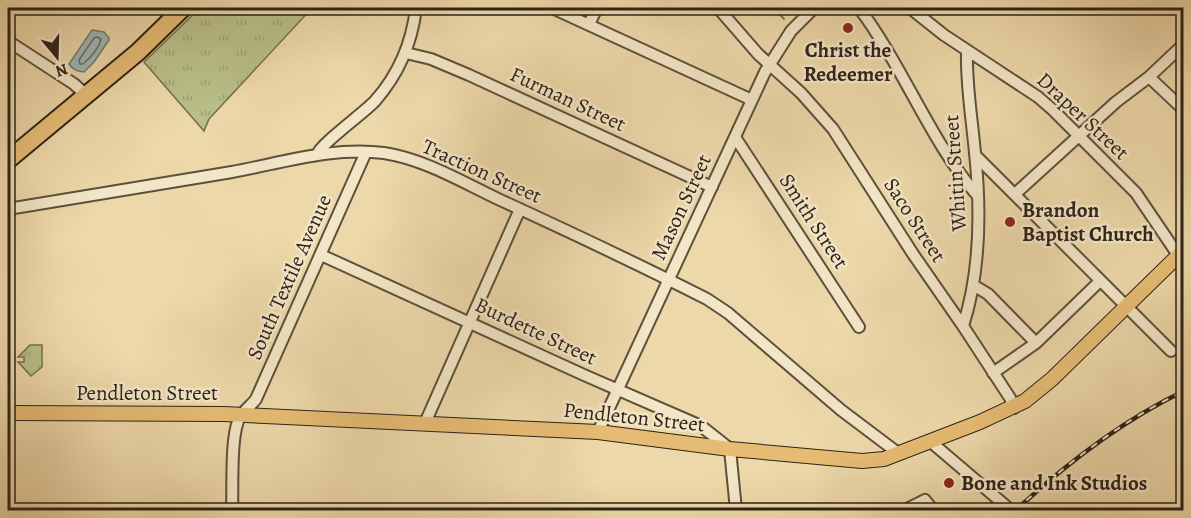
<svg xmlns="http://www.w3.org/2000/svg" width="1191" height="518" font-family="Alegreya,serif">
<style>
.grass{fill:url(#grass-tufts);stroke:#737050;stroke-width:1.5}
.water{fill:#9eb7b4;stroke:#717b76;stroke-width:1.5}
.lines{fill:none;stroke-linecap:round;stroke-linejoin:round}
.shore{stroke:#666c66;stroke-width:1.5}
.stream{stroke:#717b76;stroke-width:2}
.minor-casing{stroke:#5d503c;stroke-width:14}
.major-casing{stroke:#2d2218;stroke-width:16}
.highway-casing{stroke:#2d2218;stroke-width:20}
.minor{stroke:#f3e6c7;stroke-width:10}
.major{stroke:#e6bc74;stroke-width:14}
.highway{stroke:#e6bc74;stroke-width:16}
.rail-casing{stroke:#2d2218;stroke-width:4.5}
.rail{stroke:#f3e6c7;stroke-width:2;stroke-dasharray:7;stroke-linecap:butt}
.poi-dot{fill:#8f2418;stroke:#f3e6c7;stroke-width:2}
.labels{text-anchor:middle;stroke-width:5;stroke-linejoin:round;paint-order:stroke}
.poi-label{font-size:21px;font-weight:bold;fill:#2d2218;stroke:#f3e6c7;text-anchor:start}
.street-label{font-size:21px;fill:#2d2218;stroke:#f3e6c7}
</style>
<defs>
<pattern id="grass-tufts" width="24" height="20" patternUnits="userSpaceOnUse" patternTransform="scale(1.5)"><rect width="24" height="20" fill="#b9bf87"/><path d="M3 7l-1-3M5 7V3M7 7l1-3M15 17l-1-3M17 17v-4M19 17l1-3" fill="none" stroke="#9fa474"/></pattern>
</defs>
<rect width="100%" height="100%" fill="#edd8a9"/>
<filter id="stains"><feTurbulence type="fractalNoise" baseFrequency=".00333" numOctaves="4"/><feColorMatrix values="0 0 0 0 .2 0 0 0 0 .09 0 0 0 0 .02 0 0 0 .5 -.17"/></filter>
<radialGradient id="worn" r=".72"><stop offset=".6" stop-color="#630" stop-opacity="0"/><stop offset="1" stop-color="#630" stop-opacity=".3"/></radialGradient>
<path class="grass" d="M 200,8 L 312,8 L 209,119 L 204,131 L 144,62 Z
M 30,345 L 42,345 L 42,367 L 31,376 L 18,362 L 24,362 L 24,357 L 18,357 Z"/>
<path class="water" d="M 92,30 L 104,32 L 109,38 L 109,40 L 94,62 L 84,72 C 77,71 73,70 69,64 Z"/>
<g class="lines">
<path class="shore" d="M 97,37 L 101,39 C 99,48 90,58 83,64 L 80,64 L 79,60 L 94,38 Z"/>
<path class="stream" d="M 774,8 L 784,19"/>
<defs>
<path id="minor" d="M 552,8 L 752,100
M 718,8 L 758,54 L 801,93 L 833,129 L 913,254 L 963,326 L 1010,398 L 1014,408
M 859,8 C 903,66 930,141 977,195
M 910,8 L 944,35 L 1038,97 L 1053,110 L 1136,193 L 1178,255
M 589,24 L 597,8
M 8,41 L 74,84 L 87,96
M 406,53 L 431,59 L 469,75 L 712,187
M 1149,77 L 1184,110
M 735,137 L 859,327
M 317,155 C 319,145 364,113 375,101 C 398,75 412,42 416,8
M 976,156 L 1171,351
M 1015,194 L 1116,102 L 1149,77 L 1184,44
M 8,209 C 82,197 157,185 232,172 C 281,163 334,146 384,153 C 424,159 462,182 498,199 C 568,231 638,264 707,299 L 728,313 L 841,410 L 898,453
M 321,255 L 584,375 L 701,426 L 730,449 L 736,510
M 973,285 L 988,294 L 1036,343
M 963,326 C 981,270 981,210 975,153 C 972,119 966,85 967,52
M 993,373 L 1036,343 L 1100,281
M 425,423 L 520,209
M 598,432 L 765,72 L 791,31 L 814,8
M 931,442 L 1006,506
M 232,510 C 233,489 230,434 240,417 C 244,410 251,406 256,399 L 366,152
M 905,510 L 925,500 L 933,510"/>
<path id="major" d="M 8,413 L 224,414 L 598,432 L 730,449 L 862,461 L 884,459 L 980,422 L 1025,401 L 1052,379 L 1184,250"/>
<path id="highway" d="M 8,160 L 138,52 L 183,8"/>
</defs>
<use href="#minor" class="minor-casing"/>
<use href="#major" class="major-casing"/>
<use href="#highway" class="highway-casing"/>
<use href="#minor" class="minor"/>
<use href="#major" class="major"/>
<use href="#highway" class="highway"/>
<defs>
<path id="rail" d="M 1016,510 C 1066,464 1121,421 1184,391"/>
</defs>
<use href="#rail" class="rail-casing"/>
<use href="#rail" class="rail"/>
</g>
<g class="poi-dot">
<circle cx="848" cy="28" r="6"/>
<circle cx="1010" cy="222" r="6"/>
<circle cx="949" cy="483" r="6"/>
</g>
<g class="labels">
<g class="poi-label">
<text x="848" y="57" text-anchor="middle">Christ the<tspan x="848" dy="24">Redeemer</tspan></text>
<text x="1022" y="217">Brandon<tspan x="1022" dy="24">Baptist Church</tspan></text>
<text x="961" y="490">Bone and Ink Studios</text>
</g>
<g class="street-label">
<text transform="translate(568 99) rotate(25)" y="7">Furman Street</text>
<text transform="translate(1083 116) rotate(43)" y="7">Draper Street</text>
<text transform="translate(482 171) rotate(24)" y="7">Traction Street</text>
<text transform="translate(955 173) rotate(-94)" y="7">Whitin Street</text>
<text transform="translate(681 207) rotate(-65)" y="7">Mason Street</text>
<text transform="translate(915 220) rotate(57)" y="7">Saco Street</text>
<text transform="translate(814 221) rotate(57)" y="7">Smith Street</text>
<text transform="translate(289 277) rotate(-66)" y="7">South Textile Avenue</text>
<text transform="translate(536 331) rotate(25)" y="7">Burdette Street</text>
<text x="147" y="400">Pendleton Street</text>
<text transform="translate(634 417) rotate(6)" y="7">Pendleton Street</text>
</g>
</g>
<rect width="1191" height="518" fill="none" stroke="#edd8a9" stroke-width="30"/>
<rect x="9" y="9" width="1173" height="500" fill="none" stroke="#2d2218" stroke-width="3"/>
<rect x="15" y="15" width="1161" height="488" fill="none" stroke="#2d2218" stroke-width="1.5"/>
<g transform="translate(57 57) rotate(161)" stroke="#f3e6c7" stroke-width="4.5" paint-order="stroke">
<path d="M0-4.5L10 22L0 15L-10 22Z" fill="#2d2218"/>
<text y="-9" font-size="16" font-weight="bold" text-anchor="middle" fill="#2d2218">N</text>
</g>
<rect width="100%" height="100%" filter="url(#stains)"/>
<rect width="100%" height="100%" fill="url(#worn)"/>
</svg>
